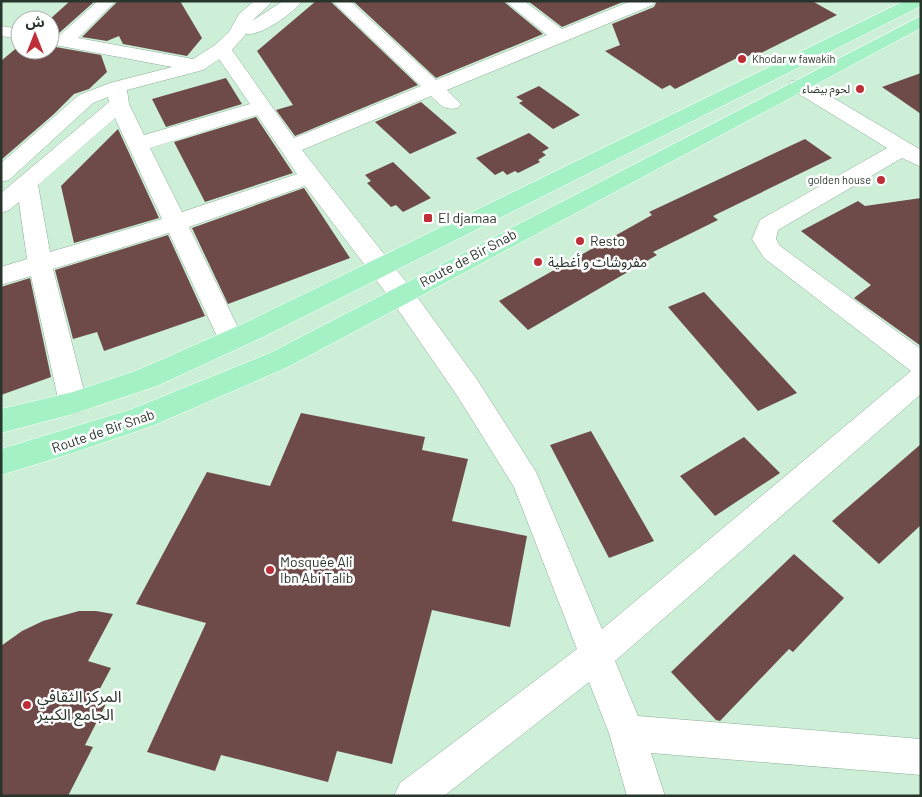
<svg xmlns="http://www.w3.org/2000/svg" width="922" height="797" font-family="Barlow,'Noto Sans Arabic',sans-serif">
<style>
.building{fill:#6e4b49}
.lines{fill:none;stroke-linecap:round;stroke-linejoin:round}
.minor-casing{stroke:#8cad97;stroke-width:1}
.major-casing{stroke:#fff;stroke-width:1}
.minor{fill:#fff;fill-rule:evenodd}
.major{fill:#a3f1c5;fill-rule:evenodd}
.poi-dot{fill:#be2e38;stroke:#fff;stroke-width:2}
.labels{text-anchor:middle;stroke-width:5;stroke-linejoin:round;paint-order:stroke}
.far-poi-label{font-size:11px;fill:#27352c;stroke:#fff;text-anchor:end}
.poi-label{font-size:14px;fill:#27352c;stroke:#fff;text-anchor:start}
.street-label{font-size:14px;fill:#27352c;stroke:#fff}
.near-poi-label{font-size:16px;fill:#27352c;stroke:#fff;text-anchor:start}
</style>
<rect width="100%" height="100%" fill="#cdefd8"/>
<path class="building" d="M 70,1 L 95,1 L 59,33 L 50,32 L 49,20 Z
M 118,1 L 180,1 L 202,38 L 187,56 L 123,44 L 119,36 L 107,41 L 82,37 Z
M 316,1 L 330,1 L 418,85 L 295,136 L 276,110 L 293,105 L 257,51 Z
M 353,1 L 503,1 L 543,34 L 436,78 Z
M 528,1 L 625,1 L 562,27 Z
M 657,1 L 812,1 L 837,15 L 755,56 L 752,54 L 746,57 L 743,55 L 675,89 L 670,85 L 662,89 L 605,51 L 620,45 L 612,24 L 654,7 Z
M 20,45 L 20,50 L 50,50 L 50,46 L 101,55 L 107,72 L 89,89 L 74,94 L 54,114 L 1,160 L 1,61 Z
M 921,73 L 921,114 L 882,87 Z
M 226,78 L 242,104 L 166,127 L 152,99 Z
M 539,86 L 580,115 L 553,129 L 519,103 L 523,101 L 516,97 Z
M 421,102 L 457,133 L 410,154 L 375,122 Z
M 256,117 L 293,173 L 205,202 L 174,142 Z
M 118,129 L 159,218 L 74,243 L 61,186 Z
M 529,133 L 549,148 L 542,152 L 546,155 L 538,160 L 540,162 L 518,173 L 515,171 L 507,175 L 503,171 L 495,175 L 476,158 Z
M 805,139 L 832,158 L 713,216 L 718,220 L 653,252 L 657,255 L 528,330 L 499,301 L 652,215 L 649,212 Z
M 393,162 L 431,198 L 403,212 L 396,205 L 391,207 L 367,183 L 371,181 L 365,175 Z
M 304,188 L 350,258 L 228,304 L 192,228 Z
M 921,198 L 921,346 L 854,298 L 871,285 L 801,231 L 858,201 L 865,206 Z
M 168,235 L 205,316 L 104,351 L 97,332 L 73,339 L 55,270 Z
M 30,278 L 51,377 L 1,395 L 1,287 Z
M 704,292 L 797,393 L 758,411 L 668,307 Z
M 301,413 L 425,437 L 422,450 L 468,459 L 452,521 L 527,536 L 510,627 L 432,610 L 392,764 L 337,751 L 328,782 L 221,755 L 215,771 L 147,752 L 206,623 L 136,604 L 207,472 L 270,486 Z
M 591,431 L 654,541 L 609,558 L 550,445 Z
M 744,437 L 780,473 L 715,516 L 680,476 Z
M 921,444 L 921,525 L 879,564 L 832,521 Z
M 794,554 L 844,598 L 793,652 L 789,649 L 720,721 L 716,720 L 671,672 Z
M 79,611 L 96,611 L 113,614 L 88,661 L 111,668 L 96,696 L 108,700 L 85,745 L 93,747 L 68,796 L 1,796 L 1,646 L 22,631 L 43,621 Z"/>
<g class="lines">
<defs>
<path id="minor" d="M 98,1 L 116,1 L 78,38 L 193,59 L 215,45 L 229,32 L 239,14 L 254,1 L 273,1 L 252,21 L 283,1 L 302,1 C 294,13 261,36 246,34 L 232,50 L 294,138 L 421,86 L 332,1 L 350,1 L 436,80 L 547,35 L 505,1 L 524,1 L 562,29 L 631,1 L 655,1 L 653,5 L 447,90 L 461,104 L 458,108 C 445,111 440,105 431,96 L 302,150 L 410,287 L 478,381 L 536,472 L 602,629 L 911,371 L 764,258 L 752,239 L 760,220 L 887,148 L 791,89 L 788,85 L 791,81 L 805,81 L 921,150 L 921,167 L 902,158 L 778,230 L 776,239 L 780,246 L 921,349 L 921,394 L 615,661 L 638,716 L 921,739 L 921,775 L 651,753 L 665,796 L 627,796 L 609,733 L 589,682 L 444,796 L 394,796 L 400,783 L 577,649 L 514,487 L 458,397 L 392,301 L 305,186 L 189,227 L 244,340 L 240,347 L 231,350 L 222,347 L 169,233 L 53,269 L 87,403 L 83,411 L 73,414 L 63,411 L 59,403 L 31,276 L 1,285 L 1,267 L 27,259 L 19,202 L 9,210 L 1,213 L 1,193 L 109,102 L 108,97 L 93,103 L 9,180 L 1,182 L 1,163 L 79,95 L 110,83 L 172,67 L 50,44 L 50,34 L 60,35 ZM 219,59 L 250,104 L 144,135 L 129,104 L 127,90 L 203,70 ZM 257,115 L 297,174 L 182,212 L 150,148 ZM 115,118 L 162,219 L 50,252 L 38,185 Z
M 1,26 L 20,29 L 20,39 L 1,36 Z"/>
<path id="major" d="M 904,1 L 921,1 L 921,6 L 265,336 L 157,386 L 73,414 L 1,433 L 1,409 L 73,392 L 138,370 L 247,322 Z
M 921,16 L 921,28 L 288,367 L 152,426 L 73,453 L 1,475 L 1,449 L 132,409 L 270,353 Z"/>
</defs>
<use href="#minor" class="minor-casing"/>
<use href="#major" class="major-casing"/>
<use href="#minor" class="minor"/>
<use href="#major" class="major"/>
</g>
<g class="poi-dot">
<circle cx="742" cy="59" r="5"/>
<circle cx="860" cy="89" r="5"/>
<circle cx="881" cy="180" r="5"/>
<rect x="423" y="213" width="10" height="10" rx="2.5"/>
<circle cx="580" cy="241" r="5"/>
<circle cx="538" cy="262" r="5"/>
<circle cx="270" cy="570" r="5"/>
<circle cx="27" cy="705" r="5"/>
</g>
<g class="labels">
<g class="far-poi-label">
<text x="752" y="63" text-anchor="start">Khodar w fawakih</text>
<text x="850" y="93">لحوم بيضاء</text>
<text x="871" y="184">golden house</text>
</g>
<g class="poi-label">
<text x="438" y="223">El djamaa</text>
<text x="590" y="246">Resto</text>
<text x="548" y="267">مفروشات و أغطية</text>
<text x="280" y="567">Mosquée Ali<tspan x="280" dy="16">Ibn Abi Talib</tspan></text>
</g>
<g class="street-label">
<text transform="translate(468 258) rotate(-28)" y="5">Route de Bir Snab</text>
<text transform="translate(103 431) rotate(-19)" y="5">Route de Bir Snab</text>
</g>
<g class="near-poi-label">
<text x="37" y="702">المركز الثقافي<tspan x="37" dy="18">الجامع الكبير</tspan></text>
</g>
</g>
<rect width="922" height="797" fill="none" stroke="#27352c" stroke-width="5"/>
<g transform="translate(35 35)"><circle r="24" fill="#ffffff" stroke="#a9aeab"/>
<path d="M0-4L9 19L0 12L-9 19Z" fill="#be2e38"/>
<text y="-8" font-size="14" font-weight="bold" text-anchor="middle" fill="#27352c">ش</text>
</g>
</svg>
